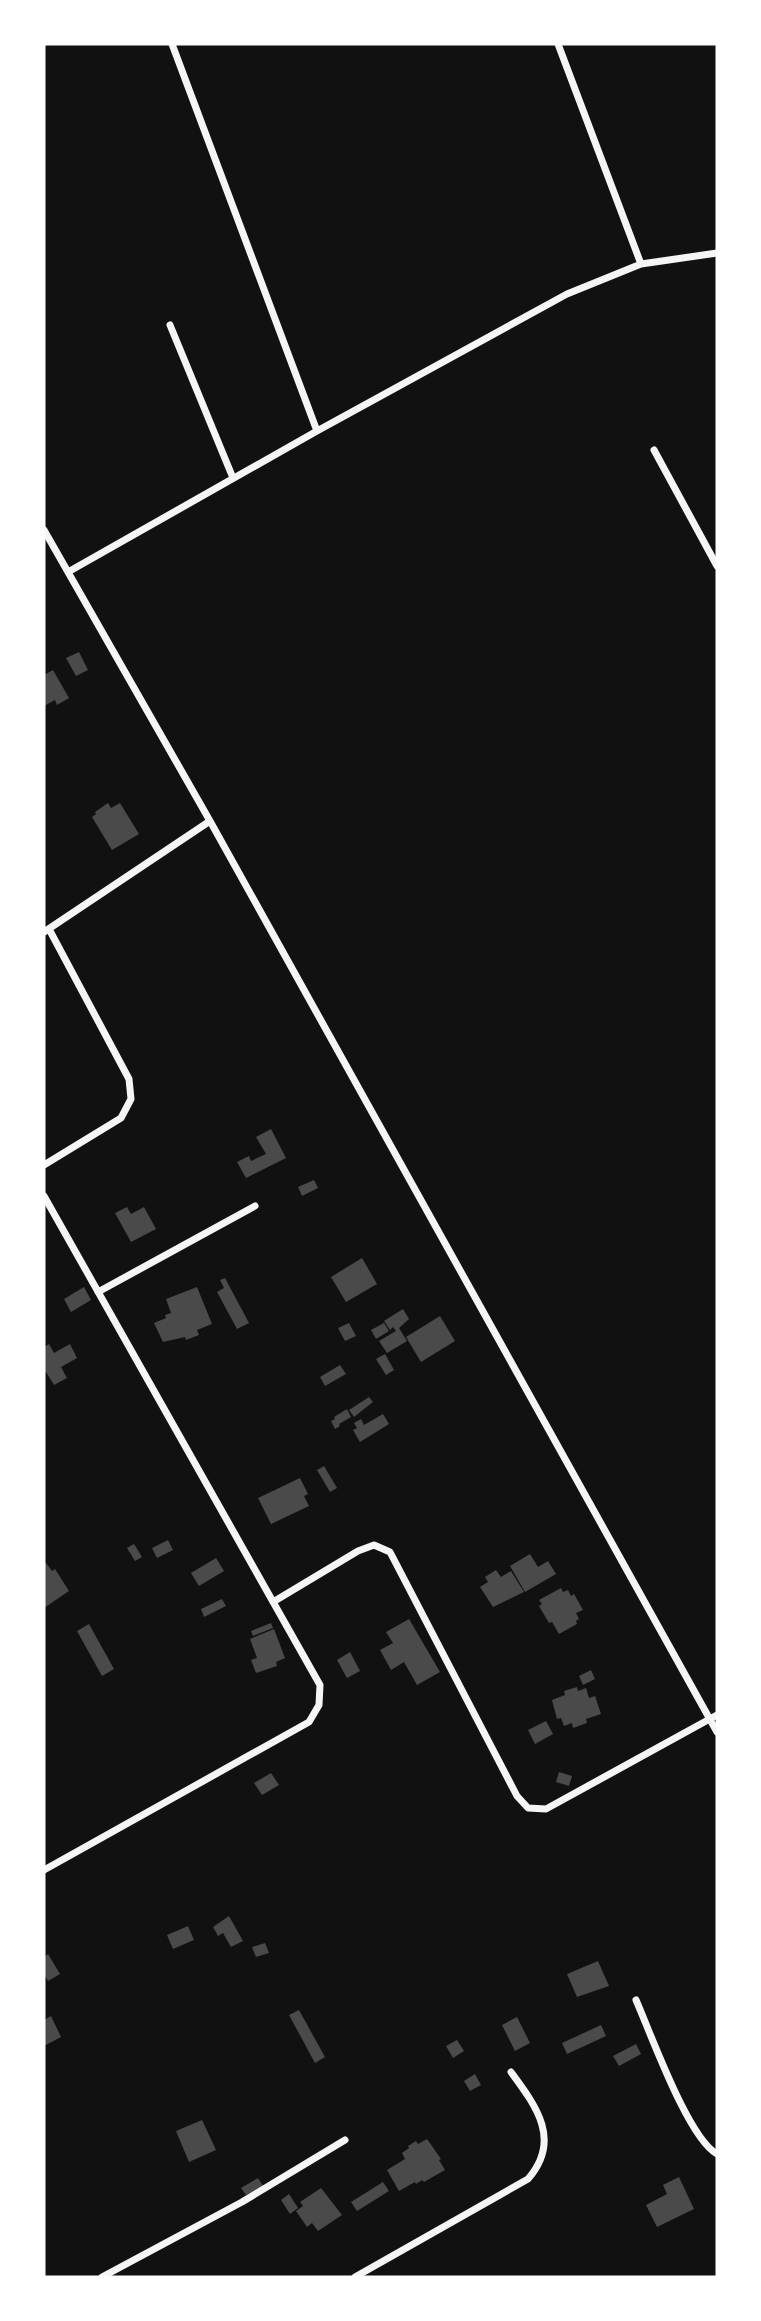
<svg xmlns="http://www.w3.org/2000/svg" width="761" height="2321" font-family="'Varela Round',sans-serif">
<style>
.building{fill:#4a4a4a}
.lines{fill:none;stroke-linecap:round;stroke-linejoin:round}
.minor{stroke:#f5f5f5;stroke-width:7}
</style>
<rect width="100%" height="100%" fill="#111"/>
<path class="building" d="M 79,652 L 88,670 L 76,676 L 66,658 Z
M 53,670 L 69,698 L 57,705 L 55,700 L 44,706 L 44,675 Z
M 108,803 L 111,808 L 120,803 L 139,834 L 112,850 L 92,817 L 96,814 L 95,812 Z
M 271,1129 L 286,1158 L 246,1178 L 237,1162 L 249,1156 L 251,1161 L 266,1154 L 256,1137 Z
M 314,1180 L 318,1188 L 302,1196 L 298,1187 Z
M 127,1207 L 131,1214 L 144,1207 L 156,1229 L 131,1242 L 115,1213 Z
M 362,1258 L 377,1284 L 346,1302 L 331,1277 Z
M 225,1278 L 249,1323 L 237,1329 L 217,1292 L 224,1288 L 220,1280 Z
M 84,1287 L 91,1300 L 71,1312 L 64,1299 Z
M 197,1287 L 212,1324 L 197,1330 L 199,1335 L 186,1340 L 185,1337 L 163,1342 L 154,1323 L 166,1318 L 165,1315 L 171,1313 L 166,1299 Z
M 403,1309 L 409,1319 L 399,1328 L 407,1341 L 387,1353 L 379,1341 L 396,1331 L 393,1327 L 390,1330 L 384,1321 Z
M 440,1316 L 455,1341 L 421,1362 L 406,1337 Z
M 349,1323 L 356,1336 L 345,1341 L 338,1328 Z
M 384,1323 L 389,1331 L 376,1339 L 371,1330 Z
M 49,1344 L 54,1353 L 70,1344 L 77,1358 L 61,1367 L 67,1378 L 54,1385 L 46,1372 L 44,1374 L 44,1347 Z
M 385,1354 L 394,1370 L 386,1375 L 376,1359 Z
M 340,1365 L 346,1374 L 325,1386 L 320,1377 Z
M 369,1397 L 373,1402 L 354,1417 L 349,1410 Z
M 347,1409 L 351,1417 L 339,1424 L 340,1426 L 335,1429 L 331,1421 L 335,1419 L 334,1417 Z
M 383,1414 L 389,1424 L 360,1442 L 353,1430 L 357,1428 L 354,1423 L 361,1419 L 364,1425 Z
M 324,1466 L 337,1488 L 330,1492 L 317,1470 Z
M 300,1478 L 308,1494 L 304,1496 L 309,1506 L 271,1524 L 258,1498 Z
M 168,1540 L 173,1550 L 157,1558 L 152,1548 Z
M 134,1544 L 142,1557 L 135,1561 L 127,1548 Z
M 530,1554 L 538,1567 L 548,1561 L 556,1574 L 525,1592 L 510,1566 Z
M 216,1558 L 224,1571 L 199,1586 L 191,1573 Z
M 46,1563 L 52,1571 L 55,1569 L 69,1591 L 44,1608 L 44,1564 Z
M 496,1570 L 501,1577 L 511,1571 L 524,1592 L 493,1607 L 480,1587 L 488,1582 L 485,1577 Z
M 561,1588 L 563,1592 L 568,1590 L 571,1596 L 574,1594 L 583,1610 L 576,1613 L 579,1619 L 576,1621 L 577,1624 L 559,1634 L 552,1622 L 549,1623 L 539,1606 L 542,1604 L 539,1600 Z
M 222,1599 L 226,1606 L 204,1617 L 201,1609 Z
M 409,1619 L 440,1672 L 417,1685 L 404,1662 L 391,1670 L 380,1650 L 393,1643 L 386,1632 Z
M 271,1623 L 273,1628 L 253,1636 L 251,1631 Z
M 89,1624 L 114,1669 L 102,1676 L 77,1631 Z
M 274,1629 L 285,1658 L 276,1662 L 277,1666 L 256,1673 L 251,1660 L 257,1658 L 250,1639 Z
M 350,1652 L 360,1671 L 347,1678 L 337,1660 Z
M 591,1670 L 595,1679 L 583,1685 L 579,1676 Z
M 577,1687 L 578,1691 L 586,1688 L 589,1698 L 595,1696 L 601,1714 L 586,1719 L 587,1723 L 573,1728 L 572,1723 L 564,1726 L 561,1718 L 557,1719 L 552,1700 L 565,1695 L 564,1691 Z
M 546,1721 L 553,1734 L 535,1744 L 528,1730 Z
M 559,1772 L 572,1776 L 569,1786 L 556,1782 Z
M 271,1773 L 279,1785 L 262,1795 L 254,1783 Z
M 229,1916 L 243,1941 L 231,1947 L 223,1933 L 218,1936 L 213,1927 Z
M 188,1926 L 194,1940 L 173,1949 L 167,1935 Z
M 265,1943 L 269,1953 L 256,1957 L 252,1947 Z
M 48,1954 L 60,1974 L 48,1981 L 44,1974 L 44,1957 Z
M 598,1961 L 609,1986 L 577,1997 L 567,1974 Z
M 299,2010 L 325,2057 L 315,2063 L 289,2015 Z
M 51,2016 L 61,2037 L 44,2046 L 44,2020 Z
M 517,2017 L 530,2043 L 515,2051 L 502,2025 Z
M 601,2025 L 606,2036 L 567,2054 L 562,2043 Z
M 457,2040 L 464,2051 L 453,2058 L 446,2046 Z
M 636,2044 L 641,2054 L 619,2066 L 613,2056 Z
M 475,2074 L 481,2085 L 470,2091 L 464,2081 Z
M 202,2120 L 216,2150 L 189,2162 L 176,2131 Z
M 427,2139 L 441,2159 L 439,2160 L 445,2170 L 424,2182 L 422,2180 L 416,2184 L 415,2182 L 399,2191 L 387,2170 L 405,2159 L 402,2153 L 409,2148 L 408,2146 L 416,2141 L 418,2144 Z
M 679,2177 L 694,2209 L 657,2227 L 646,2205 L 667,2194 L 663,2185 Z
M 258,2178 L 263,2186 L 246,2195 L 241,2188 Z
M 383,2182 L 389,2191 L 357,2211 L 351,2202 Z
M 321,2188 L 342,2215 L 318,2231 L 312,2223 L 307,2227 L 296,2211 L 303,2206 L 300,2202 Z
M 289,2194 L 298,2208 L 290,2214 L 281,2200 Z"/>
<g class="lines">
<path class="minor" d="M 172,44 L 317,431
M 558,44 L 641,264
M 170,325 L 233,478
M 654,450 L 717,566
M 44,530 L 210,821 L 717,1732
M 68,572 L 317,431 L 567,294 L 641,264 L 717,253
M 44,932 L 210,821
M 44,1165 L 121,1118 L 131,1099 L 129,1079 L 49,929
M 44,1196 L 320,1685 L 319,1705 L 309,1722 L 44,1870
M 98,1292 L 255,1206
M 273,1602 L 358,1551 L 374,1545 L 390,1552 L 517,1796 L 528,1808 L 546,1809 L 717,1715
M 636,2000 C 651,2034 688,2138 717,2154
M 102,2277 L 242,2202 L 345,2140
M 355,2277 L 528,2179 C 562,2140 536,2106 511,2072"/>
</g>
<rect width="761" height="2321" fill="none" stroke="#ffffff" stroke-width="91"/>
</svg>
